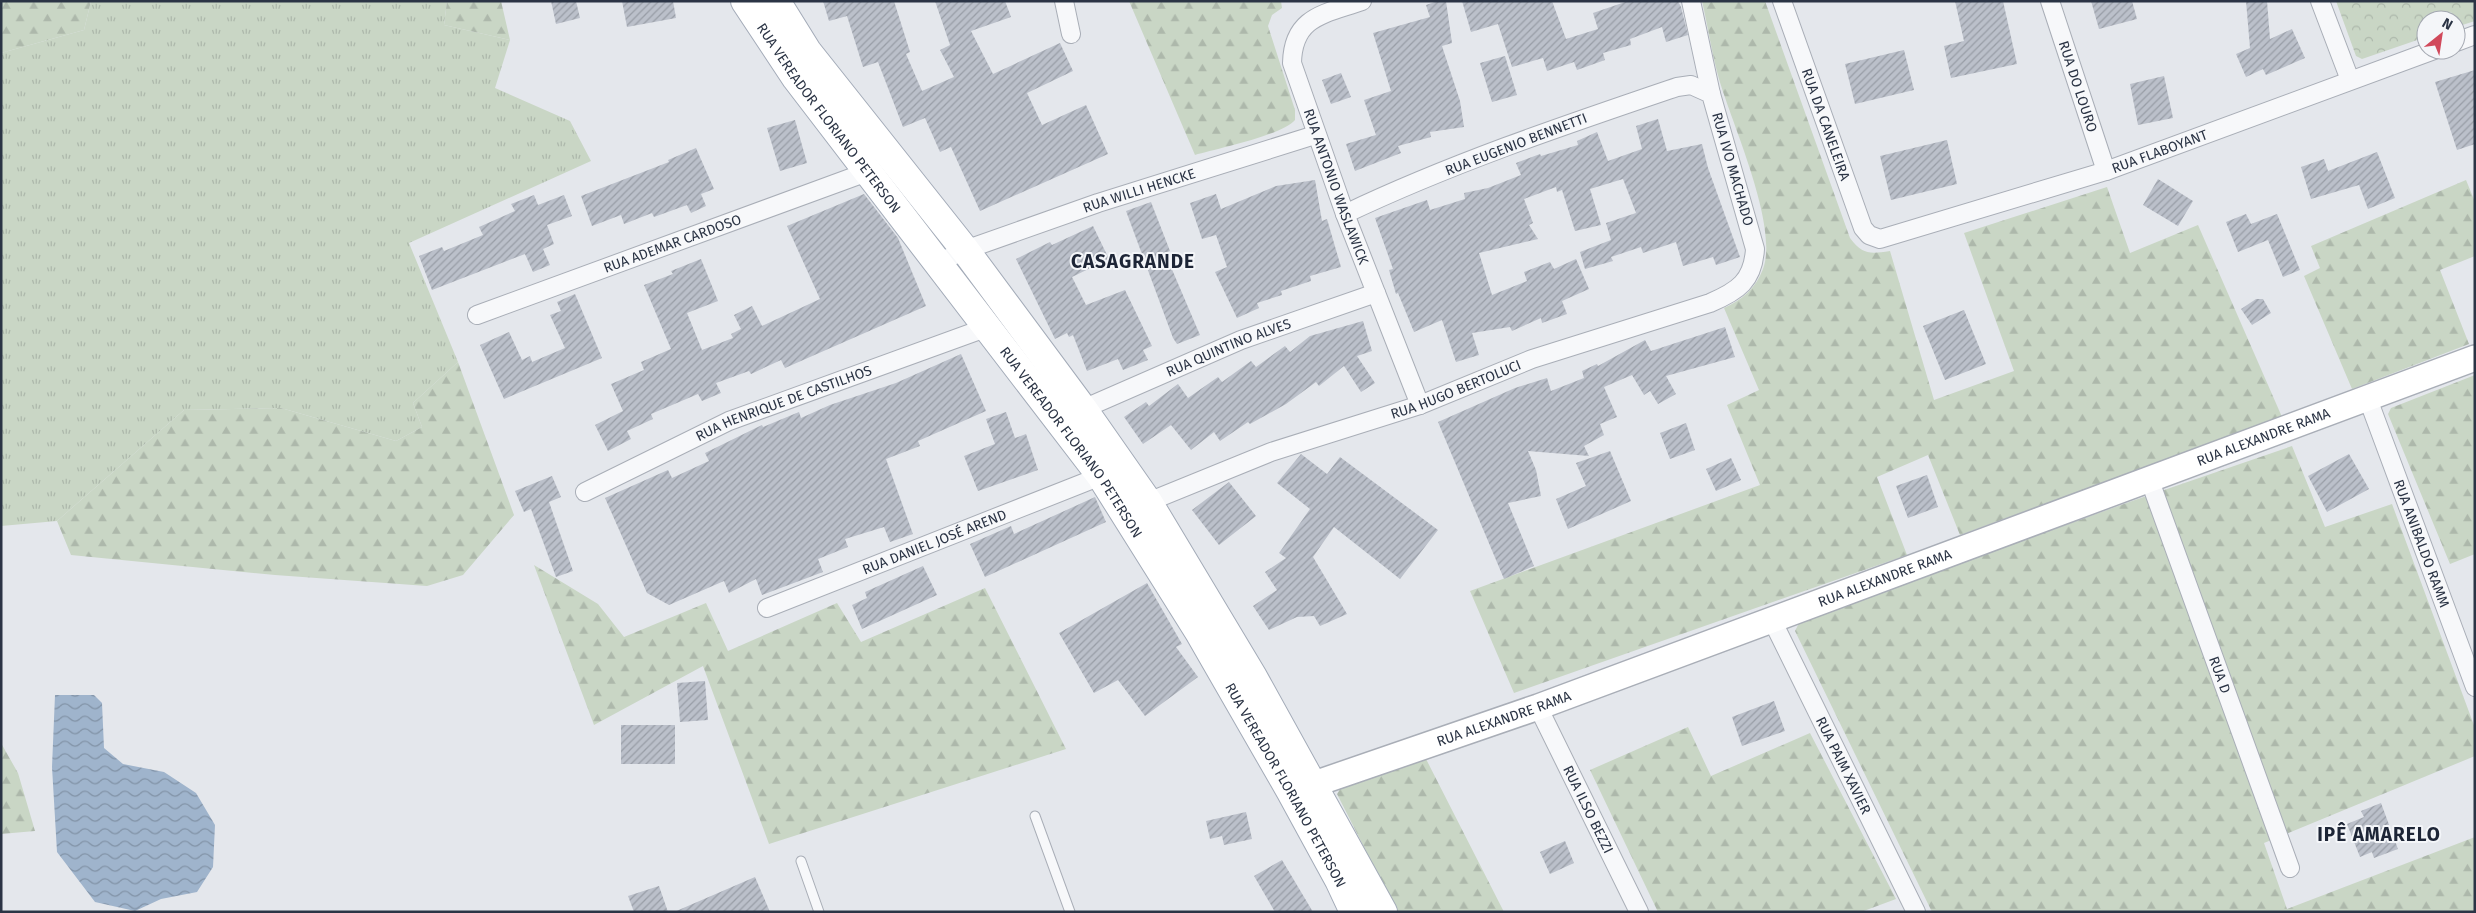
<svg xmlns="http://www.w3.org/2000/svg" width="2476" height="913" font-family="'Fira Sans',sans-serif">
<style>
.grass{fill:url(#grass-tufts)}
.forest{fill:url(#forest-firs)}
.park{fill:url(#park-crowns)}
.water{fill:url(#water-waves)}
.building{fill:url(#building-hatch)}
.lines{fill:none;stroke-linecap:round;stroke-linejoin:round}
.lane-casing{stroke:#a9aeb7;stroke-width:11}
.street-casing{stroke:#a9aeb7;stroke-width:20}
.secondary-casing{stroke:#a9aeb7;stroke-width:28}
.primary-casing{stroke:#a3abb8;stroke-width:30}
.lane{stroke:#f7f8fa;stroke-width:9}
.street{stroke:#f7f8fa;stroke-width:18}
.secondary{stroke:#fff;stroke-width:25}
.primary{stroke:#fff;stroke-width:28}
.labels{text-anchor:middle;stroke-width:4;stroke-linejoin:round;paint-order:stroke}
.street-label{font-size:14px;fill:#2b3445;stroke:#f4f6f9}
.district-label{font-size:19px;font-weight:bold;letter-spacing:1px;fill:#1d2536;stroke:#f4f6f9}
</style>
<defs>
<pattern id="grass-tufts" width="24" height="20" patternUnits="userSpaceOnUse" patternTransform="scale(1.25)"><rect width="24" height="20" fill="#c9d6c5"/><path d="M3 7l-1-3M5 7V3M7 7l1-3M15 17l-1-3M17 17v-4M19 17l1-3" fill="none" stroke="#adb8ab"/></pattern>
<pattern id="forest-firs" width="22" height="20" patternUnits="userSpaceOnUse" patternTransform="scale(1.25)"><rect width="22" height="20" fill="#c9d6c5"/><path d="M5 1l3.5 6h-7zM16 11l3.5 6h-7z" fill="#adb8ab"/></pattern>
<pattern id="park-crowns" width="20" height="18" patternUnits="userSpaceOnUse" patternTransform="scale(1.25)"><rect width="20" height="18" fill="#c9d6c5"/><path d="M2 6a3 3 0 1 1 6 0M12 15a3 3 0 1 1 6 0" fill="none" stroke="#adb8ab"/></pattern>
<pattern id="water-waves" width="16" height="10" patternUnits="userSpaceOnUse" patternTransform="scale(1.25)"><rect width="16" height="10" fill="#9fb4cc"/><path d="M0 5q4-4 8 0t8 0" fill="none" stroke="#8293a7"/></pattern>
<pattern id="building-hatch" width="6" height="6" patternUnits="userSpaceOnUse" patternTransform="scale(1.25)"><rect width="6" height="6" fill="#bbc0ca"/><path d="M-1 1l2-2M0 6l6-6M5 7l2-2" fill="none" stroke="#989da6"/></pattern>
</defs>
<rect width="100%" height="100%" fill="#e4e7ec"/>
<path class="grass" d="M 91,1 L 447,1 L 444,25 L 510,40 L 495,88 L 570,121 L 591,161 L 409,243 L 458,362 L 413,403 L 422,427 L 396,441 L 281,408 L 184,410 L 57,521 L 1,526 L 1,53 L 84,30 Z"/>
<path class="forest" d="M 1,1 L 91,1 L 84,30 L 1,53 Z
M 447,1 L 501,1 L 510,40 L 444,25 Z
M 1129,1 L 1281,1 L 1282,8 L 1272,15 L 1268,26 L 1295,110 L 1295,120 C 1283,135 1216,149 1195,155 Z
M 1702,1 L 1765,1 L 1850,238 C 1863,255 1870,254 1890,251 L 1934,400 L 2014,371 L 1964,233 L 2107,187 L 2130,253 L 2198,225 L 2282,417 L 1960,535 L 1928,455 L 1877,477 L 1907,555 L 1514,693 L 1470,591 L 1760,485 L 1727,405 L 1759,390 L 1724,308 C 1742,300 1756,288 1763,269 C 1779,226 1732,124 1719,79 C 1712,54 1708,27 1702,1 Z
M 2466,180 L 2475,202 L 2475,256 L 2440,270 L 2469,344 L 2352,389 L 2304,276 L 2320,268 L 2311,246 Z
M 458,362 L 514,515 L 463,575 L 427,586 L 275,575 L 71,555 L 57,521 L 184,410 L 281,408 L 396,441 L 422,427 L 413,403 Z
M 2475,375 L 2475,554 L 2450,564 L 2388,414 L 2391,408 Z
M 2292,446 L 2325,527 L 2392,504 L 2475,728 L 2475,756 L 2264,843 L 2287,909 L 2475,837 L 2475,912 L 1932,912 L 1795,631 L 1800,621 L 2132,501 Z
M 534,565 L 598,604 L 624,637 L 706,603 L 728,651 L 837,603 L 861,642 L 985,588 L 1066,749 L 769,844 L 703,666 L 594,725 Z
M 1688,727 L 1711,776 L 1810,733 L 1896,899 L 1861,912 L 1658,912 L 1590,770 Z
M 1,743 L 18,773 L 35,831 L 1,834 Z
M 1425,757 L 1504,912 L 1397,912 L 1337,794 L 1342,786 Z"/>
<path class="park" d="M 2336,1 L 2475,1 L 2475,21 L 2456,27 L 2456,20 L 2426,20 L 2426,37 L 2362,59 L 2356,56 Z"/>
<path class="water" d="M 55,695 L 94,695 L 102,703 L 104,748 L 123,764 L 164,772 L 196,793 L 215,825 L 213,867 L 197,892 L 161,899 L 135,911 L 95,902 L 57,852 L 52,767 Z"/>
<path class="building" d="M 551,1 L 576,1 L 580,18 L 556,24 Z
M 622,1 L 673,1 L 676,18 L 627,27 Z
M 823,1 L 894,1 L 910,52 L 906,54 L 922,91 L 954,77 L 940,50 L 950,45 L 935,1 L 1005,1 L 1011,17 L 971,31 L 993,74 L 1060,43 L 1073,71 L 1027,93 L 1042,125 L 1086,105 L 1108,154 L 980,211 L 951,147 L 940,152 L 925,118 L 903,127 L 878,62 L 863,67 L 847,16 L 829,21 Z
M 1438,1 L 1446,1 L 1452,43 L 1442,46 L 1460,101 L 1464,127 L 1430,132 L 1431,137 L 1398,146 L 1401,153 L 1355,171 L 1346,144 L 1376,135 L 1364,100 L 1391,91 L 1373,33 L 1430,17 L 1426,5 Z
M 1462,1 L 1552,1 L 1566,39 L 1598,29 L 1593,13 L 1628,1 L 1678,1 L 1681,7 L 1688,35 L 1666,42 L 1662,27 L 1630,39 L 1631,45 L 1603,53 L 1605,60 L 1577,70 L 1574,62 L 1547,71 L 1543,58 L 1512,67 L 1498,24 L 1471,32 Z
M 1955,1 L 2003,1 L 2017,64 L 1951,78 L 1944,46 L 1964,41 Z
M 2091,1 L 2132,1 L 2137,19 L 2099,29 Z
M 2246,1 L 2267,1 L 2270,39 L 2292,29 L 2305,58 L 2266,75 L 2263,69 L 2246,77 L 2236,54 L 2250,48 Z
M 1904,50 L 1914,90 L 1855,104 L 1845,64 Z
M 1505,56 L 1517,95 L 1492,102 L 1480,63 Z
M 2475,70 L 2475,144 L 2457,150 L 2435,82 Z
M 1341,73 L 1351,97 L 1331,104 L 1322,80 Z
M 2164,76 L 2173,118 L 2138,125 L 2130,84 Z
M 1658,119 L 1667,151 L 1702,144 L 1708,168 L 1740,257 L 1716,265 L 1713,257 L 1683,266 L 1676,242 L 1643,253 L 1641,247 L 1611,257 L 1613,261 L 1585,269 L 1580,252 L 1611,240 L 1606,223 L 1636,213 L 1623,179 L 1590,189 L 1601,225 L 1575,231 L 1562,190 L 1557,192 L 1556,187 L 1524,199 L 1533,223 L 1529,225 L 1538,239 L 1479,253 L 1492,295 L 1527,281 L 1524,272 L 1550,262 L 1554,269 L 1576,259 L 1589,289 L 1562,301 L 1567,314 L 1542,323 L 1541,318 L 1512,331 L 1510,327 L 1472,333 L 1479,355 L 1456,362 L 1442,320 L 1414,332 L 1398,293 L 1396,294 L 1389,270 L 1393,269 L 1375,218 L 1427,200 L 1430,210 L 1465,199 L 1464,193 L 1488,188 L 1521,175 L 1516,163 L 1540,154 L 1541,156 L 1578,145 L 1577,141 L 1597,132 L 1608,161 L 1642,149 L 1636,126 Z
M 795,120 L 807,163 L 780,171 L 767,128 Z
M 1947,140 L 1957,184 L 1891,200 L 1880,156 Z
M 696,148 L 714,189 L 701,194 L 706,206 L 691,213 L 687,205 L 654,217 L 652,213 L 624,224 L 621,215 L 592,226 L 581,196 L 669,162 L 668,160 Z
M 2377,152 L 2395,198 L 2368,209 L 2359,185 L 2311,199 L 2301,167 L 2324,159 L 2328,171 Z
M 2158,179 L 2193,201 L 2178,226 L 2143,205 Z
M 1315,180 L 1322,221 L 1327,219 L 1341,267 L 1310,276 L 1311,281 L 1281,291 L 1282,295 L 1257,303 L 1259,308 L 1237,318 L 1215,272 L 1227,267 L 1216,235 L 1202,239 L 1190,203 L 1216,194 L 1221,209 L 1276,186 Z
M 864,194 L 898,238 L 926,306 L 785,368 L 781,360 L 751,374 L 749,371 L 716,383 L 721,393 L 702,401 L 698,394 L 651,414 L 653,419 L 627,431 L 631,439 L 608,451 L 595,425 L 623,411 L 611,384 L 644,370 L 641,362 L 671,349 L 644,285 L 673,274 L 671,271 L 701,259 L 718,301 L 687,313 L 702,350 L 733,338 L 731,334 L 741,329 L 734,315 L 752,306 L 762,326 L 820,299 L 787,226 Z
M 534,195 L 538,205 L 564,195 L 572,216 L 547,225 L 554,244 L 543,249 L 550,265 L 533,272 L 525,254 L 432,290 L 419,256 L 442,247 L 444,251 L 483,235 L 479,227 L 515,211 L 511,204 Z
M 1151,202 L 1170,251 L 1165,253 L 1200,335 L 1177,344 L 1173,338 L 1126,211 Z
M 2246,214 L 2251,224 L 2277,214 L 2300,270 L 2283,277 L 2268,240 L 2238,252 L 2226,222 Z
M 1093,226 L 1109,259 L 1072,277 L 1086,305 L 1125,290 L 1152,346 L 1143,350 L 1148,360 L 1123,370 L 1118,359 L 1087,371 L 1073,335 L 1069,337 L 1067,333 L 1055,339 L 1016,259 L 1050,242 L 1052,245 Z
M 575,294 L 602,358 L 504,399 L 480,345 L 509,332 L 522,360 L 530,356 L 532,362 L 565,348 L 550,315 L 561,311 L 557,302 Z
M 2256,299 L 2263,299 L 2271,313 L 2252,325 L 2241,309 Z
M 1964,310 L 1986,364 L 1945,380 L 1923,326 Z
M 1363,321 L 1372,351 L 1357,356 L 1375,383 L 1361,392 L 1344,366 L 1319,386 L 1316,382 L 1286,404 L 1250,424 L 1248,422 L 1220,441 L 1214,432 L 1191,450 L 1171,425 L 1143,444 L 1124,417 L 1146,402 L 1149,406 L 1178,384 L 1188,398 L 1218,377 L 1222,382 L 1251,361 L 1256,367 L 1285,346 L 1290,352 L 1310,336 Z
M 1725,327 L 1735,357 L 1666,376 L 1676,394 L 1658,404 L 1650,391 L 1644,395 L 1632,375 L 1604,387 L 1617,417 L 1600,424 L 1604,435 L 1584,446 L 1589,456 L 1528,451 L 1536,470 L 1541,496 L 1508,503 L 1534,566 L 1504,579 L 1438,422 L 1515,388 L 1547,378 L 1551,391 L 1584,378 L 1582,371 L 1597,364 L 1598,366 L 1645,340 L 1651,351 Z
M 961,354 L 986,411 L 918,441 L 920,446 L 886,459 L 913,534 L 890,542 L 884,527 L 845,539 L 848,547 L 818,559 L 823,572 L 762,595 L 756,579 L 729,593 L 724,581 L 669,605 L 647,593 L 605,498 L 668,470 L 672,478 L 709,461 L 705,453 L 762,425 L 763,427 L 799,412 L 801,418 L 830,405 L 896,383 Z
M 1006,412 L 1015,438 L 1026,434 L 1038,470 L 978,491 L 964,456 L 995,444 L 986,419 Z
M 1686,423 L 1695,450 L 1670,459 L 1660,433 Z
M 1610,451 L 1631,501 L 1568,529 L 1556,499 L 1586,486 L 1576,463 Z
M 1301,454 L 1327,474 L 1340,457 L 1438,530 L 1400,579 L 1334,527 L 1313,557 L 1347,614 L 1320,626 L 1314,616 L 1297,617 L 1269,630 L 1253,606 L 1277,590 L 1265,572 L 1286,558 L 1279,553 L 1310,509 L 1277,483 Z
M 2349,454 L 2369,489 L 2327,512 L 2308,476 Z
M 1731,458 L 1741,480 L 1716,491 L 1706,469 Z
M 1927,475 L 1938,507 L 1908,518 L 1896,486 Z
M 552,476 L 561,497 L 549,502 L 573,571 L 556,577 L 531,509 L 524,512 L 515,491 Z
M 1229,482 L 1256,516 L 1219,545 L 1192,510 Z
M 1095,497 L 1106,522 L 985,577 L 970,544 L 1011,526 L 1014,534 Z
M 923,566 L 937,595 L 862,629 L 852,605 L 867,598 L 865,592 Z
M 1147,583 L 1182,644 L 1176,647 L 1198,677 L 1145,716 L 1118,680 L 1094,693 L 1059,633 Z
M 705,681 L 708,720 L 680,722 L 677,683 Z
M 1774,701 L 1785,731 L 1742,746 L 1732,717 Z
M 621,725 L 675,725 L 675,764 L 621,764 Z
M 2381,803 L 2398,849 L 2374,858 L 2372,852 L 2360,857 L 2347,824 L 2364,817 L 2361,811 Z
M 1246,812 L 1252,839 L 1224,845 L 1222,836 L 1210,839 L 1206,821 Z
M 1565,841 L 1574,863 L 1550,874 L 1540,852 Z
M 1282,860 L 1313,912 L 1275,912 L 1254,876 Z
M 755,877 L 770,912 L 674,912 Z
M 659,886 L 668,912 L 634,912 L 628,896 Z"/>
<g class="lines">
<defs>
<path id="lane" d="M 1035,816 L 1070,912
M 801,861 L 819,912"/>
<g id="street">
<path d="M 1064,1 L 1071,34"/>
<path id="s1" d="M 1362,1 C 1325,14 1293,16 1292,63 L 1345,214 L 1420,405"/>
<path d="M 1691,1 L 1711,94"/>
<path id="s2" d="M 1782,1 L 1863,228 L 1869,235 L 1880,239 L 2106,171 L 2434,50"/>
<path id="s3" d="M 2050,1 L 2106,171"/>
<path d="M 2320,1 L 2350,80"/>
<path d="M 2456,42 L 2475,35"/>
<path id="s4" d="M 938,263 L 965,250 L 1098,203 L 1315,135"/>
<path id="s5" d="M 477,315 L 867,172"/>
<path id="s6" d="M 2368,399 L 2475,687"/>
<path id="s7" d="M 1083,409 L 1241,340 L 1376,293"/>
<path id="s8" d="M 2150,481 L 2290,868"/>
<path id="s9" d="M 585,492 L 729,421 L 988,327"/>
<path id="s10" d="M 1148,502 L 1271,452 L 1420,405 L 1532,359 L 1710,303 C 1738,291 1753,281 1755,249 L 1711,94 L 1691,85 L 1677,87 C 1565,125 1452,163 1345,214"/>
<path id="s11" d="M 767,608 L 1101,476"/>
<path id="s12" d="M 1772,620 L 1916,912"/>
<path id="s13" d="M 1538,707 L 1639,912"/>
</g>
<g id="secondary">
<path id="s14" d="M 1294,791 L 1538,707 L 2475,358"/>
</g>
<g id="primary">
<path id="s15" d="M 745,1 L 796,78 L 1101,476 L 1199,632 L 1291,792 L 1339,880 L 1354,912"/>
<path d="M 776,1 L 807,51 L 965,250 L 1083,409 L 1148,502 L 1253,677 L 1383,912"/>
</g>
</defs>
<use href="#lane" class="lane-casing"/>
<use href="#street" class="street-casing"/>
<use href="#secondary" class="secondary-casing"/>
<use href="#primary" class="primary-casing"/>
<use href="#lane" class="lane"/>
<use href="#street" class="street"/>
<use href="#secondary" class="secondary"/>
<use href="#primary" class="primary"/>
</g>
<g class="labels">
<g class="street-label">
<text dy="5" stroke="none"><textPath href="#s3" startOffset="90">RUA DO LOURO</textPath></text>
<text dy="5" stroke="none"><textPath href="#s15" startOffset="144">RUA VEREADOR FLORIANO PETERSON</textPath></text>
<text dy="5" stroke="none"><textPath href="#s2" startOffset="131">RUA DA CANELEIRA</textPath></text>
<text transform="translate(1516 144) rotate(-21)" y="5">RUA EUGENIO BENNETTI</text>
<text dy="5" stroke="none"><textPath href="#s2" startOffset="555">RUA FLABOYANT</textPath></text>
<text transform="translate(1733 169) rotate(74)" y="5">RUA IVO MACHADO</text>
<text dy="5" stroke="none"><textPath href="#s1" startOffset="234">RUA ANTONIO WASLAWICK</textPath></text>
<text dy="5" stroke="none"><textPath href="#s4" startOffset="214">RUA WILLI HENCKE</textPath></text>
<text dy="5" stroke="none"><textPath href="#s5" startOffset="208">RUA ADEMAR CARDOSO</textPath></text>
<text dy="5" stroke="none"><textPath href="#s7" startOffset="158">RUA QUINTINO ALVES</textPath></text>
<text dy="5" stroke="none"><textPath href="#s10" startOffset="328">RUA HUGO BERTOLUCI</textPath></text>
<text dy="5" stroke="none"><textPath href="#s9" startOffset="218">RUA HENRIQUE DE CASTILHOS</textPath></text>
<text dy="5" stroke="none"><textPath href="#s14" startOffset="1032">RUA ALEXANDRE RAMA</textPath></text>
<text dy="5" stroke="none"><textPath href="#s15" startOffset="549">RUA VEREADOR FLORIANO PETERSON</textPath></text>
<text dy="5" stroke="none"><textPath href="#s11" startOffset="180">RUA DANIEL JOSÉ AREND</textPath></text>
<text dy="5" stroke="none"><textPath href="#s6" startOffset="154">RUA ANIBALDO RAMM</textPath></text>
<text dy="5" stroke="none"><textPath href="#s14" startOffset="628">RUA ALEXANDRE RAMA</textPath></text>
<text dy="5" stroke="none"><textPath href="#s8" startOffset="206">RUA D</textPath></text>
<text dy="5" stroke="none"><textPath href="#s14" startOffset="222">RUA ALEXANDRE RAMA</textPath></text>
<text dy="5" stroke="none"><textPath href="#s12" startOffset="162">RUA PAIM XAVIER</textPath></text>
<text dy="5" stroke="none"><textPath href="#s15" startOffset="954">RUA VEREADOR FLORIANO PETERSON</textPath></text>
<text dy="5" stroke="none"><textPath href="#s13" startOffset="114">RUA ILSO BEZZI</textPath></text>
</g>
<g class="district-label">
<text x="1133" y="268">CASAGRANDE</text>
<text x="2379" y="841">IPÊ AMARELO</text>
</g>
</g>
<rect width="2476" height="913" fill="none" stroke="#2b3445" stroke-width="5"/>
<g transform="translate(2441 35) rotate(30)"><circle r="24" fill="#f4f6f9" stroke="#a4a8b1"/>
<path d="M0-4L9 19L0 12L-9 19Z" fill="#d1495b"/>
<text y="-8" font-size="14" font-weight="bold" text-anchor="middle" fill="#2b3445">N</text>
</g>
</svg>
